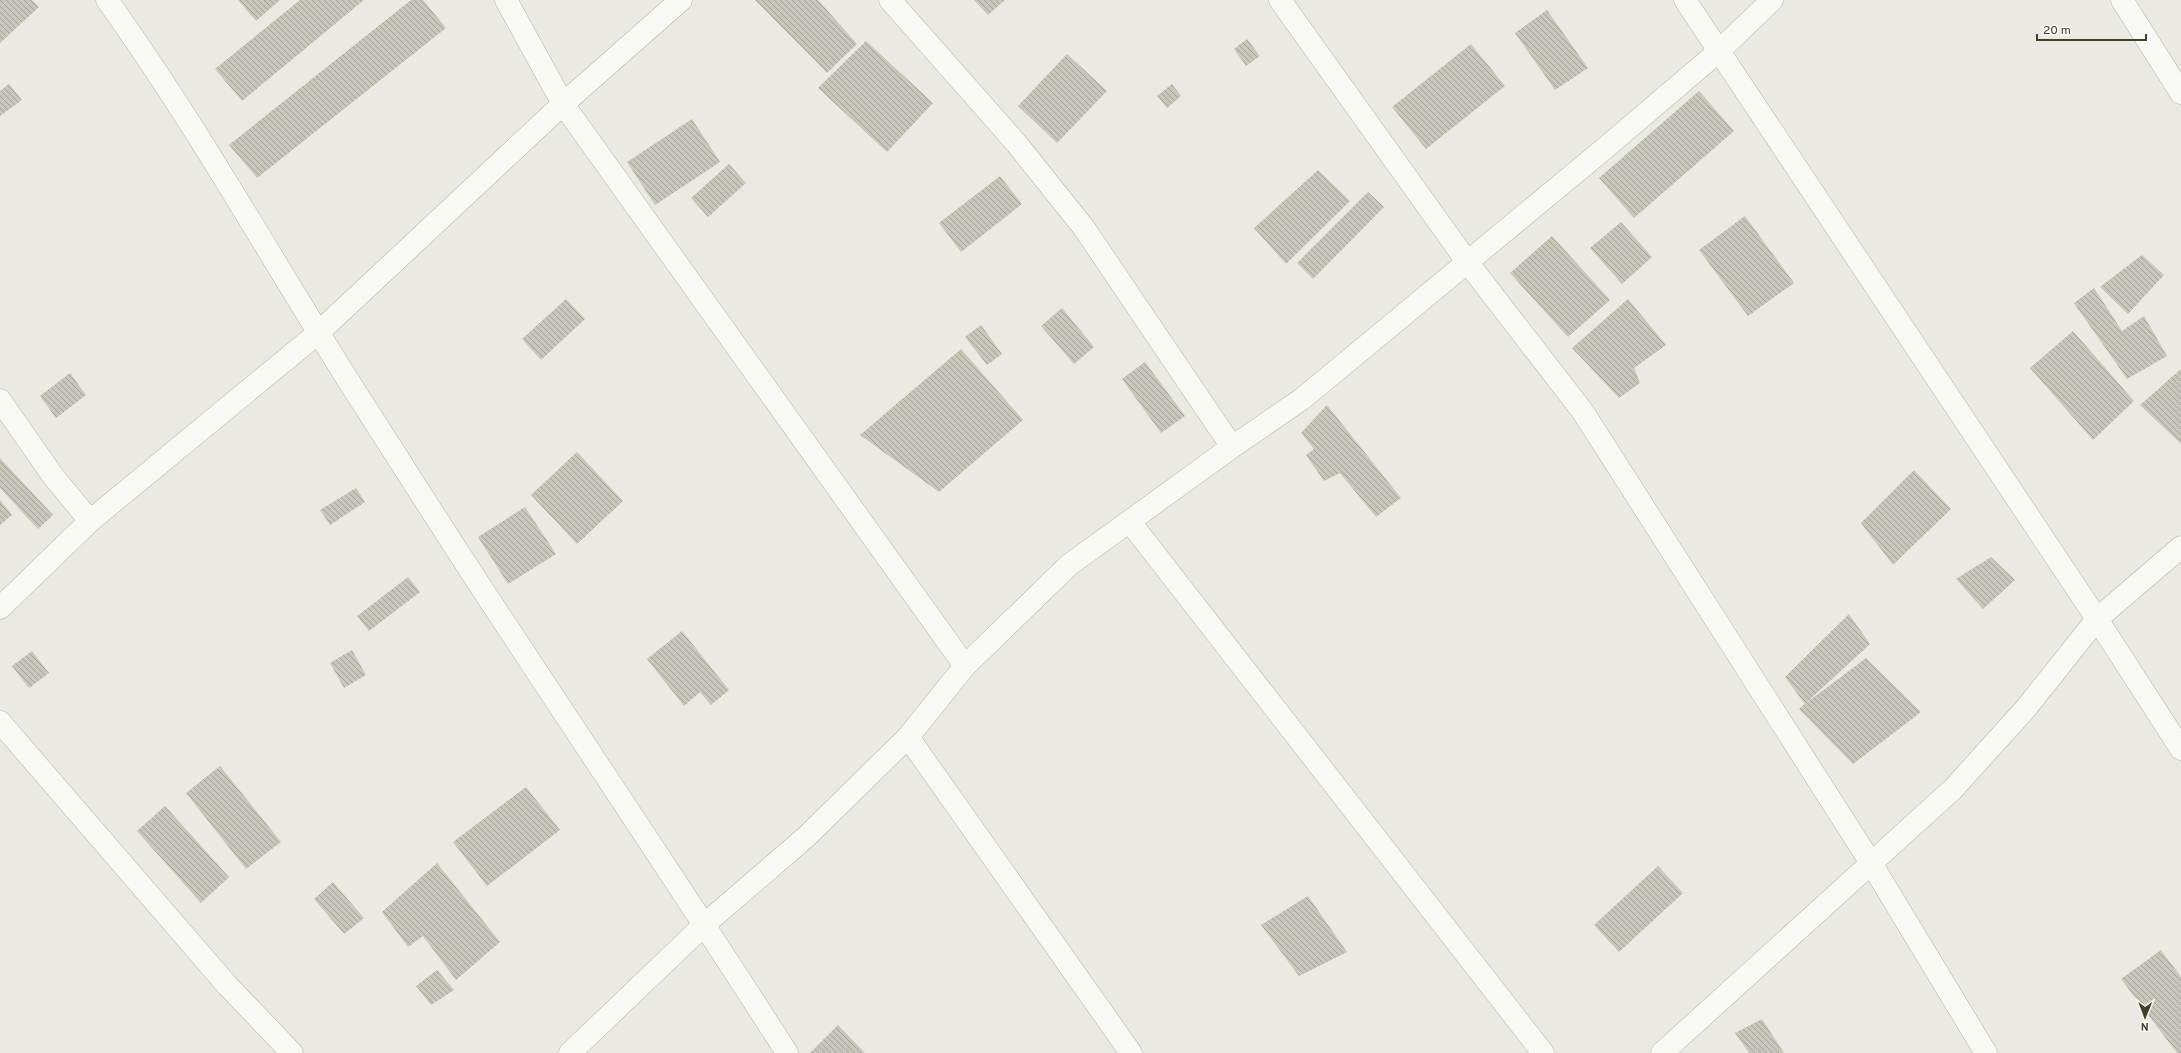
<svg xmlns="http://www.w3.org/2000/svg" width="2181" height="1053" viewBox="0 0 2181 1053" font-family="Overpass,sans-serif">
<defs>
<pattern id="building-back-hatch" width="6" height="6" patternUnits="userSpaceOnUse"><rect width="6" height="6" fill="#c6c6ba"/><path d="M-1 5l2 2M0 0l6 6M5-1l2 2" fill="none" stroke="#a2a297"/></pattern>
</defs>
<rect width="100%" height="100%" fill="#eaeae2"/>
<!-- building -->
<g fill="url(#building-back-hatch)">
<polygon points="0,0 32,0 39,7 0,43"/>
<polygon points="238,0 280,0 256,21"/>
<polygon points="300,0 364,0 242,101 215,69"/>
<polygon points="411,0 423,0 446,28 257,178 229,145"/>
<polygon points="755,0 818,0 857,44 827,73"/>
<polygon points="974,0 1005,0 988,15"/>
<polygon points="1547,10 1588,68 1555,90 1515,33"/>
<polygon points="1247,39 1260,56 1246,66 1234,49"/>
<polygon points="866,41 933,103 887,152 818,88"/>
<polygon points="1471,44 1505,86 1426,149 1392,107"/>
<polygon points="1067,54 1107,91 1057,143 1018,106"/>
<polygon points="9,84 22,100 0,116 0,91"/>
<polygon points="1172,84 1181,96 1167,108 1157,96"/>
<polygon points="1699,91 1734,131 1634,218 1599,178"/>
<polygon points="692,119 720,162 655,205 627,162"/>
<polygon points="729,164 746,183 708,217 691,198"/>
<polygon points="1318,170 1350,201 1286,264 1254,228"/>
<polygon points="1000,176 1022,204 961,252 939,223"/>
<polygon points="1368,192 1384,207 1313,279 1297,263"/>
<polygon points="1745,216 1794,283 1748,316 1699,250"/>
<polygon points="1621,222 1652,257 1622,284 1590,248"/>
<polygon points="1552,236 1610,300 1568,337 1510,273"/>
<polygon points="2142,255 2164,275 2128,314 2100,287"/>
<polygon points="2094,288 2122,331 2144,316 2167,356 2127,379 2074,303"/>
<polygon points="566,299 585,319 541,360 522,339"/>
<polygon points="1628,299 1666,345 1634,368 1640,383 1619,398 1572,348"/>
<polygon points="1062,308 1094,347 1074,364 1041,326"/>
<polygon points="981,325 1002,354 987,365 965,337"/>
<polygon points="2073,331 2134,401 2093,440 2030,368"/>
<polygon points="961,349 1023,420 939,492 860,435"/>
<polygon points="1145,362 1185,416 1161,433 1122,379"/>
<polygon points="2181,369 2181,444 2140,405"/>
<polygon points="70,373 86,395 56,418 40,396"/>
<polygon points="1327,405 1401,498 1376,517 1340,473 1324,481 1306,455 1314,449 1301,433"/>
<polygon points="577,452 623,501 577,544 531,495"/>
<polygon points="0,458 53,515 38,529 0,488"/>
<polygon points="1914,470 1951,509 1893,565 1861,523"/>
<polygon points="356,488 365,502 330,525 320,510"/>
<polygon points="0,500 12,515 0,525"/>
<polygon points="525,507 556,554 508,584 478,537"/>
<polygon points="1991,557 2015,580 1983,609 1956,579"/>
<polygon points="408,577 420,592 369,631 357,616"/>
<polygon points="1849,614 1870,644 1805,704 1866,658 1921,712 1853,764 1799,709 1805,704 1785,677"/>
<polygon points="682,631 729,690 711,705 700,692 684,706 647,659"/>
<polygon points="352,650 366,675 344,688 330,663"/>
<polygon points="32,651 49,673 29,688 12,666"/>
<polygon points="220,766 281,842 246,869 186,793"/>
<polygon points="526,787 560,830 487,886 453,842"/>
<polygon points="165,806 229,877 201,903 137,831"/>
<polygon points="437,863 500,942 456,980 423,936 408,947 382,912"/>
<polygon points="1658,866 1683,893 1619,952 1594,925"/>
<polygon points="333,882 364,918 344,934 314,899"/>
<polygon points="1308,896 1347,952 1299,976 1261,925"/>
<polygon points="2161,950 2181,977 2181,1053 2177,1053 2121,979"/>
<polygon points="437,970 454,990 431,1005 416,986"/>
<polygon points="1762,1019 1784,1053 1749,1053 1735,1033"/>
<polygon points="838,1025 865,1053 810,1053"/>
</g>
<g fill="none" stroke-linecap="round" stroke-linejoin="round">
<defs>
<g id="street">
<path d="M107,0C199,128 275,266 360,399C411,478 461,558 514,637C605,776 698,913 787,1053"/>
<polyline points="506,0 563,104 965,666"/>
<polyline points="890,0 1017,144 1084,228 1232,447"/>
<polyline points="1280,0 1468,263 1583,412 1871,863 1986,1053"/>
<polyline points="1685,0 2097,619 2181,749"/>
<polyline points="2122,0 2181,93"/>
<polyline points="0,400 53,476 90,521"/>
<polyline points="1130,522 1543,1053"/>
<polyline points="0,608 90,521 318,333 563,104 681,0"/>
<polyline points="0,722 227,985 292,1053"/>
<polyline points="908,737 1131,1053"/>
<polyline points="570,1053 705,924 806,837 908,737 965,666 1069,565 1232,447 1302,399 1604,149 1719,51 1772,0"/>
<polyline points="1662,1053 1953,789 2027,707 2097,619 2181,547"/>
</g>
</defs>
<!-- street casing -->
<use href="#street" stroke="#b4b4a7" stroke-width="23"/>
<!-- street -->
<use href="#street" stroke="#f8f8f5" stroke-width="22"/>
</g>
<!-- north arrow -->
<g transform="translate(2145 1017) rotate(181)" stroke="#f7f7f2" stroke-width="3" paint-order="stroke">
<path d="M0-3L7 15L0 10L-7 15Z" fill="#41412b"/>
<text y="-6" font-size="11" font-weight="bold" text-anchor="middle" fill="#41412b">N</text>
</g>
<!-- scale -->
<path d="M2037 34v6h109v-6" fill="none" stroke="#41412b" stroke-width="2"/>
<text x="2043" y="34" font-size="12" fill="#41412b" stroke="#f7f7f2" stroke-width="3" paint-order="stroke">20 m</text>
</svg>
